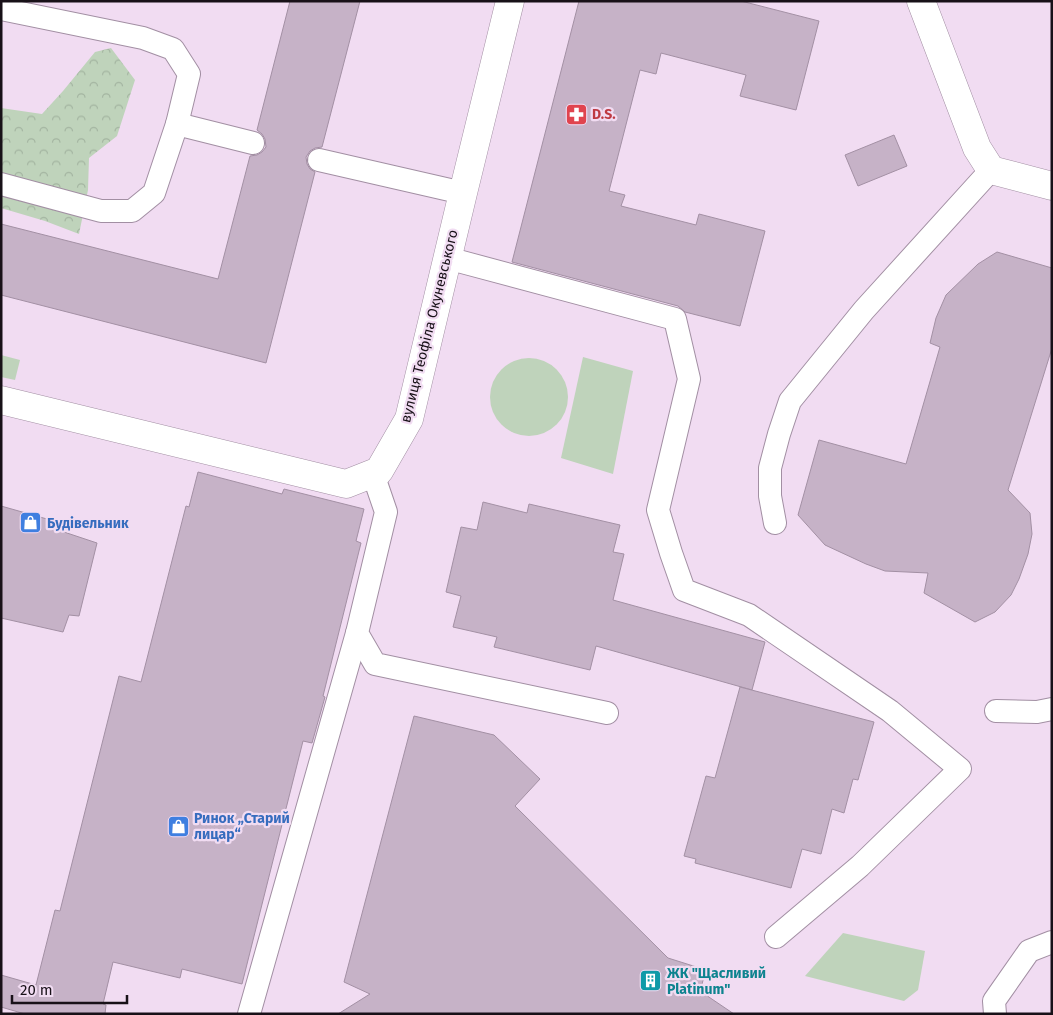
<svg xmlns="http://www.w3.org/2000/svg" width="1053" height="1015" viewBox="0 0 1053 1015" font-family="'Fira Sans',sans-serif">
<defs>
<pattern id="forest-crowns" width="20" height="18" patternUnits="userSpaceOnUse" patternTransform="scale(1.25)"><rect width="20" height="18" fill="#bfd3bb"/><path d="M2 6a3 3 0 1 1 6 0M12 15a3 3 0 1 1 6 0" fill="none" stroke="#a3b4a0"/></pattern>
</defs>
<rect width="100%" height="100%" fill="#f1dcf2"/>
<!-- green -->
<g fill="#bfd3bb">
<polygon points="1,355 20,360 15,380 1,377"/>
<polygon points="583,357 633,371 613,474 561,458"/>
<circle cx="529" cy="397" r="39"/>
<polygon points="843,933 925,951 918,990 904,1001 805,976"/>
</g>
<!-- forest -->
<polygon fill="url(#forest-crowns)" points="111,48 135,80 117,136 89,158 88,190 79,234 45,221 1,208 1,108 42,114 63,91 95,52"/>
<!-- building -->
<g fill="#c6b2c7" stroke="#a390a4">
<polygon points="290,1 360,1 322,147 315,148 310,151 306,157 307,164 310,169 315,172 266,363 1,295 1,224 218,279 250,156 257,155 262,152 266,147 265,139 262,134 257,130"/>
<polygon points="579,1 741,1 819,21 796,110 740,96 746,75 661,53 656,74 640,70 609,191 625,195 621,206 696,225 699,214 765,231 740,326 685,312 678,306 512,262"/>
<polygon points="894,135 907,166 858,186 845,155"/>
<polygon points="997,252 1052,268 1052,348 1008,490 1030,513 1032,534 1028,554 1019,579 1011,595 995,612 975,622 924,593 928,573 885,571 866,564 825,545 798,515 819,440 906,464 940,347 930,343 936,318 946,295 978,264"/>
<polygon points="198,472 282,494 284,489 364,509 356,541 361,543 323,696 325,697 312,743 303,741 242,984 182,969 180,978 113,962 103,1004 106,1005 105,1014 25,1014 1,1007 1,975 36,985 55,910 60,911 119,676 141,682 186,506 189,507"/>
<polygon points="483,502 527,513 529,504 620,525 613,552 624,554 613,600 765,642 752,690 596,646 590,670 494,647 497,637 453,627 461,596 446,592 461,527 477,530"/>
<polygon points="1,506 54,521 55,529 97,543 79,616 69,615 63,632 1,618"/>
<polygon points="740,687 874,722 858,780 853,779 844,813 832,809 821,854 802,849 791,888 695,863 696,859 684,856 706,776 715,778"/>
<polygon points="414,716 494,735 540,779 515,806 668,958 706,970 700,991 734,1014 338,1014 370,994 344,982"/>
</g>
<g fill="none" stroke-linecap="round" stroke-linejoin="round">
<defs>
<g id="service">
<polyline points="1,9 143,38 173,49 189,74 177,124 154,193 132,211 101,211 1,184"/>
<polyline points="177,124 253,143"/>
<polyline points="319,160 463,193"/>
<polyline points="447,258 675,319 689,379 658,510 671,553 684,590 749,615 890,711 960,769 860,866 776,937"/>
<polyline points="373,474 386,512 357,633 375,664 607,713"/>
<polyline points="775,523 770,496 770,468 779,434 790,401 864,310 991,170"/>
<polyline points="996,711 1037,712 1052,709"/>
<polyline points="249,1014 357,633"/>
<polyline points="995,1014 994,1001 1029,951 1052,942"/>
</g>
<g id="minor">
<polyline points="921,1 977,148 991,170 1052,186"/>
<polyline points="1,400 346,484 379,471 409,419 463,193 510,1"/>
</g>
</defs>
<!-- service casing -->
<use href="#service" stroke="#a28fa3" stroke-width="24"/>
<!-- minor casing -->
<use href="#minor" stroke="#a28fa3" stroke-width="29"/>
<!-- service -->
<use href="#service" stroke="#fff" stroke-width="22"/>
<!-- minor -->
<use href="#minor" stroke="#fff" stroke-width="28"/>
</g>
<!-- icons -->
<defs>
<symbol id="pharmacy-square" viewBox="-11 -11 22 22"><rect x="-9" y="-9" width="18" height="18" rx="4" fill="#e0444e" stroke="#f1dcf2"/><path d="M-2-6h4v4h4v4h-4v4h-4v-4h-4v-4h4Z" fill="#fff"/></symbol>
<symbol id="shop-square" viewBox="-11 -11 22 22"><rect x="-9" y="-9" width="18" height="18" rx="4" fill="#3f7fe0" stroke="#f1dcf2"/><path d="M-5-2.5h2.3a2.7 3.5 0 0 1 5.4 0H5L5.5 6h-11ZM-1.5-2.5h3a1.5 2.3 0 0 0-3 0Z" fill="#fff"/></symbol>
<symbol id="building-square" viewBox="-11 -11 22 22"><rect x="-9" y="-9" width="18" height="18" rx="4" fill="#0f9aa8" stroke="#f1dcf2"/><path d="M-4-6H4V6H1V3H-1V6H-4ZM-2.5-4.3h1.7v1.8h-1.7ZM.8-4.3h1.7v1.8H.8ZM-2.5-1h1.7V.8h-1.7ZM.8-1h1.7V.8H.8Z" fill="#fff"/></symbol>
</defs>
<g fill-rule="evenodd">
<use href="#pharmacy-square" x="564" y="102" width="25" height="25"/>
<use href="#shop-square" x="18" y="510" width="25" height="25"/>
<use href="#shop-square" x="166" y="814" width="25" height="25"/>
<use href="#building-square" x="638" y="968" width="25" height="25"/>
</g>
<g text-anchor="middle" stroke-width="4.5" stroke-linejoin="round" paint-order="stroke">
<!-- health labels -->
<g font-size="14" font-weight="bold" fill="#be3a42" stroke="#f1dcf2" text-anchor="start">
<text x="592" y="119">D.S.</text>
</g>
<!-- street labels -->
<g font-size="14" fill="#181118" stroke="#f1dcf2">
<text transform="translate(429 326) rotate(-76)" y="5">вулиця Теофіла Окуневського</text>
</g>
<!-- shop labels -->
<g font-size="14" font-weight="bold" fill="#366cbe" stroke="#f1dcf2" text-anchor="start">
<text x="47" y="528">Будівельник</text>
<text x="194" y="823">Ринок „Старий<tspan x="194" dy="16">лицар“</tspan></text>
</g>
<!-- culture labels -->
<g font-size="14" font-weight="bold" fill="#0d838f" stroke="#f1dcf2" text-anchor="start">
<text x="667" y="978">ЖК "Щасливий<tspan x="667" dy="16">Platinum"</tspan></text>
</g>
</g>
<!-- border -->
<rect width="1053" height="1015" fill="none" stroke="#181118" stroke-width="5"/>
<!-- scale -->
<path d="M12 995v8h115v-8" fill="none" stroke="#181118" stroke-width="2.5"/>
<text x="20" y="995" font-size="15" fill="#181118" stroke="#f1dcf2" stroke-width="4" paint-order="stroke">20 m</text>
</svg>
